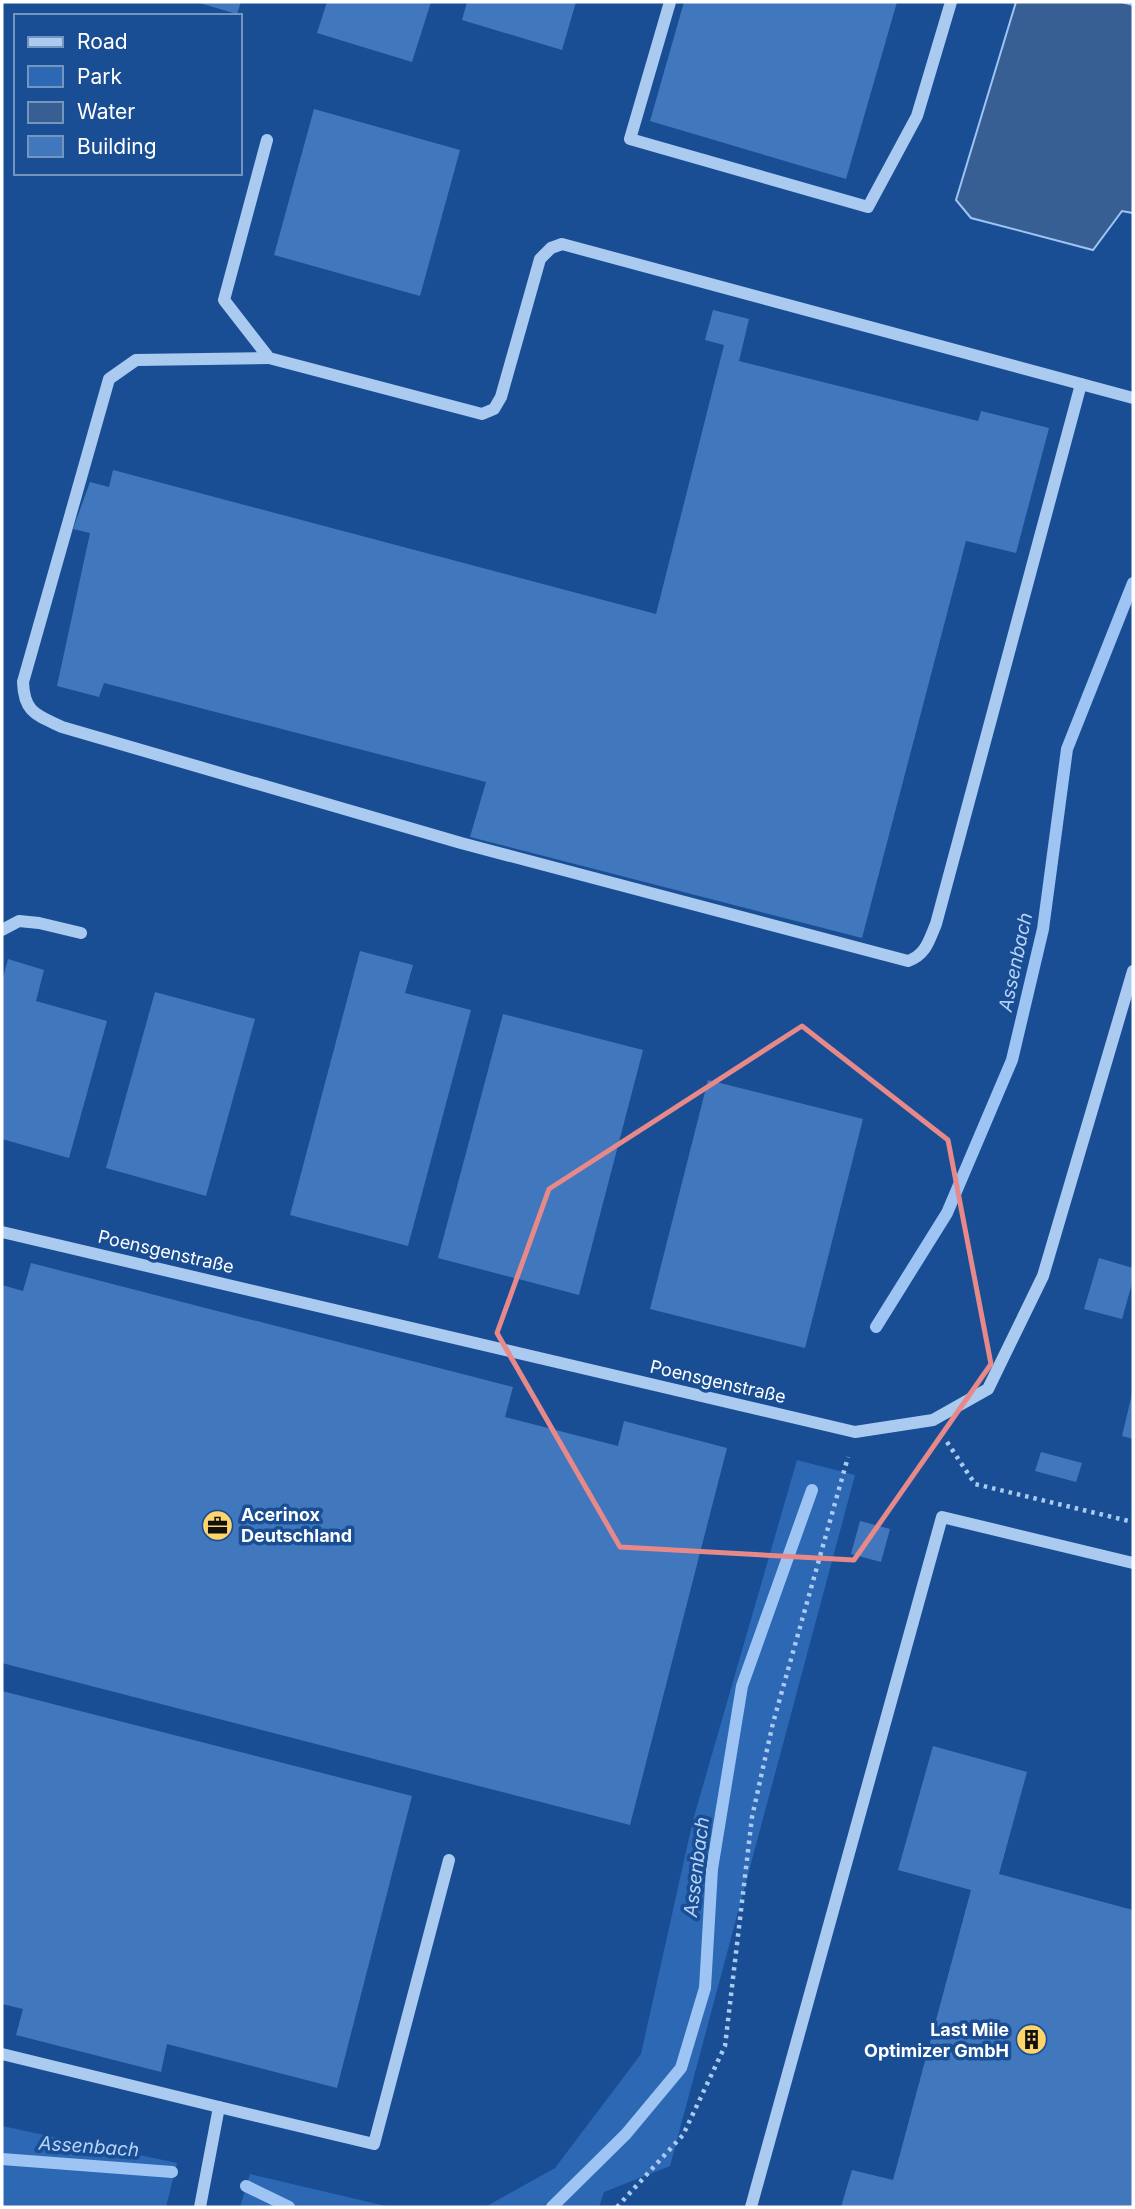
<svg xmlns="http://www.w3.org/2000/svg" width="1135" height="2209" viewBox="0 0 1135 2209" font-family="Inter,sans-serif">
<rect width="100%" height="100%" fill="#194e95"/>
<!-- green -->
<g fill="#2c68b4">
<polygon points="797,1460 855,1475 670,2166 604,2192 599,2207 485,2207 555,2168 641,2054 693,1820"/>
<polygon points="2,2126 177,2163 166,2207 2,2207"/>
<polygon points="250,2174 390,2207 240,2207"/>
</g>
<!-- water -->
<polygon fill="#385f93" stroke="#9dc4f3" stroke-width="2" points="1016,2 1122,2 1133,5 1133,213 1122,211 1093,250 971,218 956,200"/>
<g fill="none" stroke-linecap="round" stroke-linejoin="round">
<!-- stream -->
<g stroke="#9dc4f3" stroke-width="12">
<polyline points="876,1327 947,1213 1012,1060 1043,929 1067,749 1133,583"/>
<polyline points="2,2159 172,2172"/>
<polyline points="246,2186 289,2207"/>
<polyline points="552,2207 626,2134 681,2068 705,1988 712,1869 742,1686 812,1490"/>
</g>
</g>
<!-- building -->
<g fill="#4177bd">
<polygon points="196,2 241,2 237,14"/>
<polygon points="327,2 431,2 412,62 317,33"/>
<polygon points="467,2 576,2 562,50 462,20"/>
<polygon points="684,2 897,2 846,179 650,121"/>
<polygon points="314,109 460,150 420,296 274,255"/>
<polygon points="713,310 749,319 739,361 978,421 981,411 1049,428 1016,553 966,541 862,938 470,837 486,782 104,683 99,697 57,686 90,533 73,529 90,482 109,487 113,470 656,614 724,345 705,340"/>
<polygon points="360,951 413,965 405,993 471,1010 408,1246 290,1215"/>
<polygon points="8,959 44,970 36,1001 107,1021 69,1158 2,1139 2,982"/>
<polygon points="155,992 255,1019 206,1196 106,1168"/>
<polygon points="503,1014 643,1050 579,1295 438,1258"/>
<polygon points="708,1080 863,1119 805,1348 650,1309"/>
<polygon points="1099,1258 1133,1268 1133,1280 1122,1319 1084,1309"/>
<polygon points="31,1263 513,1387 505,1417 618,1446 624,1421 727,1448 630,1825 2,1663 2,1285 23,1291"/>
<polygon points="1132,1394 1133,1394 1133,1439 1122,1436"/>
<polygon points="1041,1452 1082,1463 1076,1482 1035,1471"/>
<polygon points="860,1521 890,1529 881,1562 851,1554"/>
<polygon points="2,1691 412,1796 337,2088 167,2044 161,2072 16,2035 23,2009 2,2004"/>
<polygon points="933,1746 1027,1772 999,1874 1133,1910 1133,2207 841,2207 852,2170 893,2180 971,1890 898,1870"/>
</g>
<g fill="none" stroke-linecap="round" stroke-linejoin="round">
<!-- path -->
<g stroke="#abcaf0" stroke-width="4.5" stroke-dasharray="3.5 5" stroke-linecap="butt">
<polyline points="947,1442 975,1484 1133,1522"/>
<polyline points="617,2207 683,2135 725,2046 752,1817 773,1723 848,1457"/>
</g>
<!-- minor -->
<g stroke="#abcaf0" stroke-width="12">
<polyline points="670,2 630,139 868,207 917,116 951,2"/>
<polyline points="267,140 224,300 269,358 482,414 494,409 501,397 540,259 551,248 562,244 1133,398"/>
<path d="M269,358L136,360L109,379L23,682C24,713 37,715 62,727L461,843L908,961C926,955 929,940 936,924L1081,384"/>
<polyline points="2,930 19,921 39,923 81,933"/>
<polyline points="2,1232 855,1432 933,1420 988,1389 1043,1276 1133,971"/>
<polyline points="2,2054 219,2107 200,2207"/>
<polyline points="219,2107 374,2144 449,1860"/>
<polyline points="751,2207 942,1517 1133,1563"/>
</g>
</g>
<!-- marked area -->
<path fill="none" stroke="#e88989" stroke-width="5" stroke-linejoin="round" d="M802,1026L948,1140L991,1364L854,1560L620,1547L497,1333L549,1189Z"/>
<!-- icons -->
<defs>
<symbol id="office-disc" viewBox="-11 -11 22 22"><circle r="9.5" fill="#ffd56a" stroke="#194e95"/><path d="M-6-3h4V-5.5h4V-3h4V5H-6ZM-1-4.5V-3h2v-1.5ZM-6 0V1H6V0Z" fill="#111"/></symbol>
<symbol id="building-disc" viewBox="-11 -11 22 22"><circle r="9.5" fill="#ffd56a" stroke="#194e95"/><path d="M-4-6H4V6H1V3H-1V6H-4ZM-2.5-4.3h1.7v1.8h-1.7ZM.8-4.3h1.7v1.8H.8ZM-2.5-1h1.7V.8h-1.7ZM.8-1h1.7V.8H.8Z" fill="#111"/></symbol>
</defs>
<g fill-rule="evenodd">
<use href="#office-disc" x="200" y="1508" width="35" height="35"/>
<use href="#building-disc" x="1014" y="2022" width="35" height="35"/>
</g>
<g text-anchor="middle" stroke-width="7" stroke-linejoin="round" paint-order="stroke">
<!-- street labels -->
<g font-size="18" fill="#fff" stroke="#194e95">
<text transform="translate(166 1252) rotate(13)" y="6">Poensgenstraße</text>
<text transform="translate(718 1382) rotate(13)" y="6">Poensgenstraße</text>
</g>
<!-- poi labels -->
<g font-size="18" font-weight="bold" fill="#fff" stroke="#194e95" text-anchor="start">
<text x="241" y="1521">Acerinox<tspan x="241" dy="21">Deutschland</tspan></text>
<text x="1009" y="2036" text-anchor="end">Last Mile<tspan x="1009" dy="21">Optimizer GmbH</tspan></text>
</g>
<!-- water labels -->
<g font-size="19" font-style="italic" fill="#b7d4f7" stroke="#194e95">
<text transform="translate(1015 962) rotate(-78)" y="7">Assenbach</text>
<text transform="translate(696 1867) rotate(-83)" y="7">Assenbach</text>
<text transform="translate(89 2146) rotate(4)" y="7">Assenbach</text>
</g>
</g>
<!-- border -->
<rect width="1135" height="2209" fill="none" stroke="#ffffff" stroke-width="7"/>
<!-- legend -->
<rect x="14" y="14" width="228" height="161" fill="#194e95" stroke="#7595bf" stroke-width="2"/>
<rect x="28" y="37" width="35" height="10" fill="#abcaf0" stroke="#7595bf" stroke-width="2"/>
<text x="77" y="49" font-size="21" fill="#ffffff">Road</text>
<rect x="28" y="66" width="35" height="21" fill="#2c68b4" stroke="#7595bf" stroke-width="2"/>
<text x="77" y="84" font-size="21" fill="#ffffff">Park</text>
<rect x="28" y="102" width="35" height="21" fill="#385f93" stroke="#7595bf" stroke-width="2"/>
<text x="77" y="119" font-size="21" fill="#ffffff">Water</text>
<rect x="28" y="136" width="35" height="21" fill="#4177bd" stroke="#7595bf" stroke-width="2"/>
<text x="77" y="154" font-size="21" fill="#ffffff">Building</text>
</svg>
